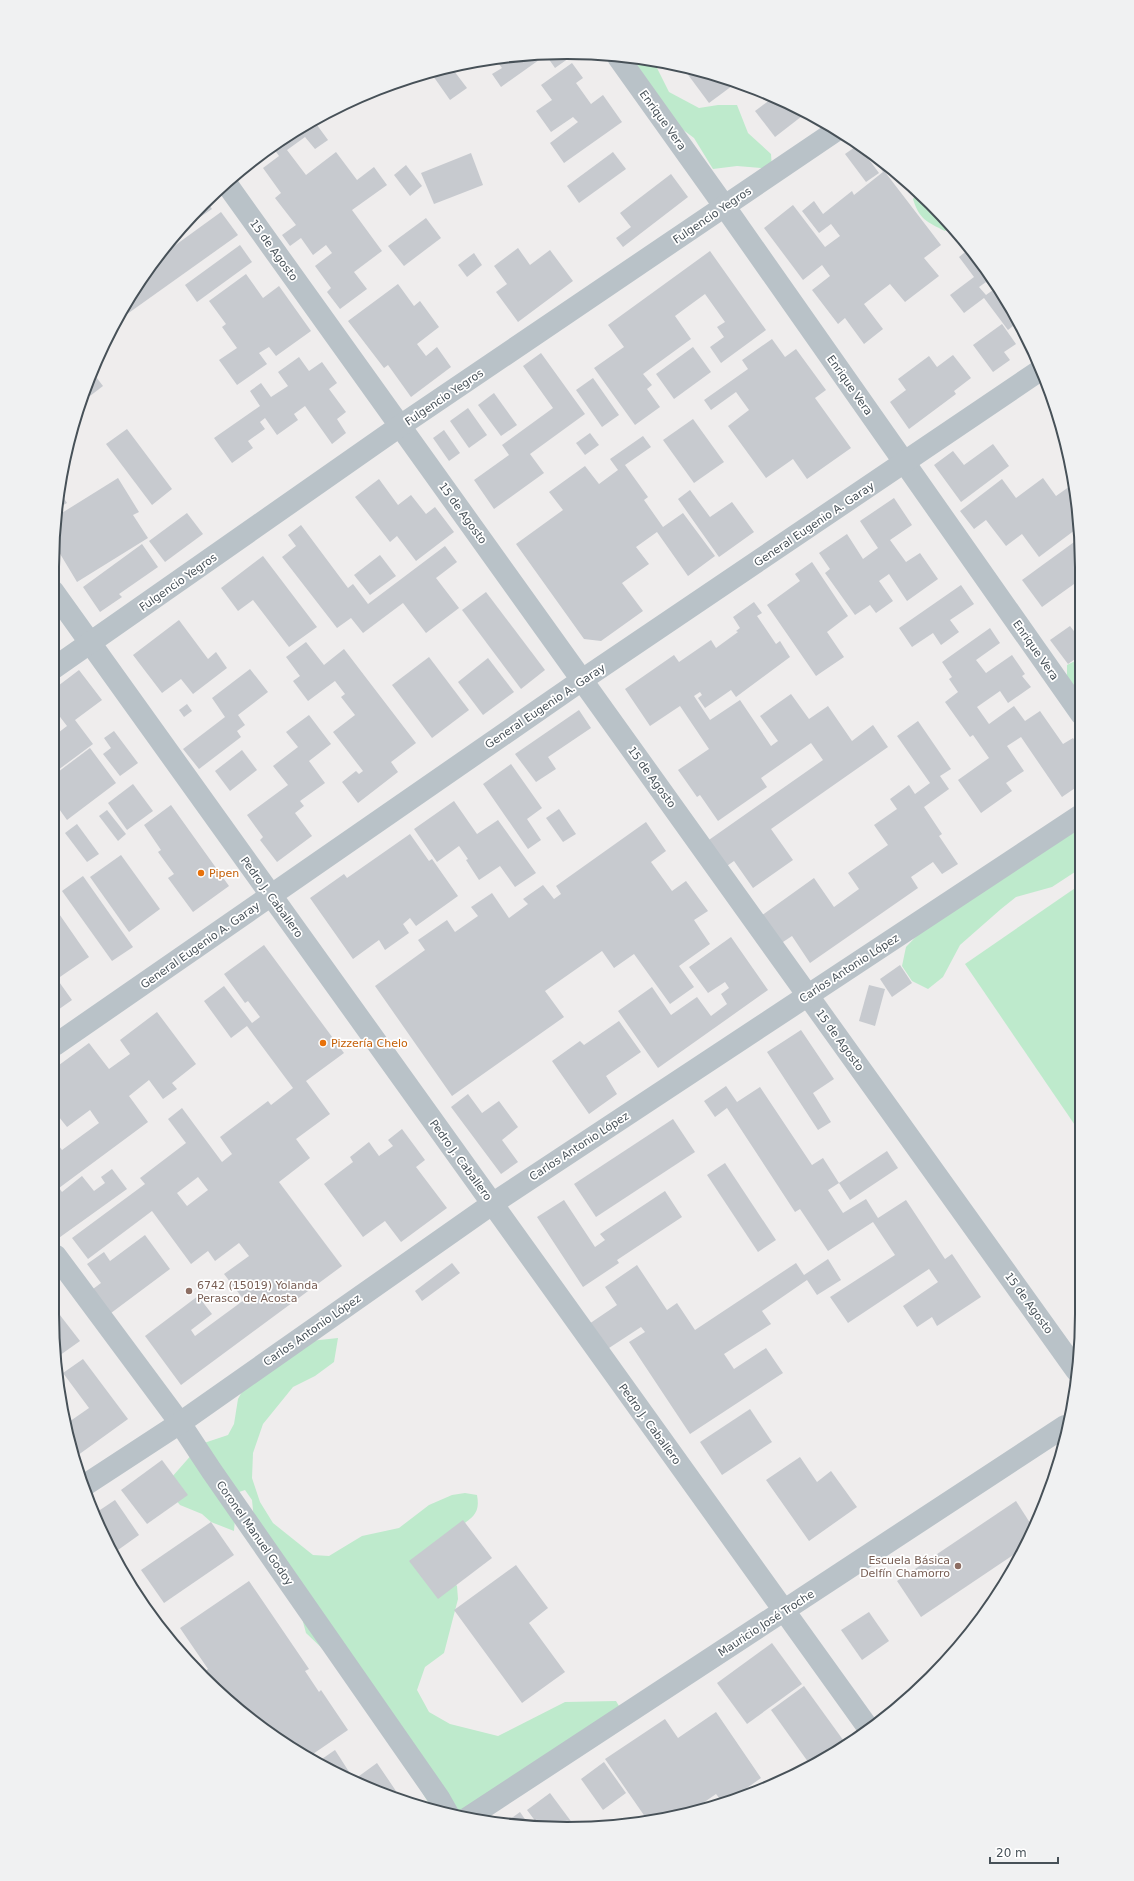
<svg xmlns="http://www.w3.org/2000/svg" width="1134" height="1881" viewBox="0 0 1134 1881" font-family="'DejaVu Sans',sans-serif">
<rect width="100%" height="100%" fill="#efeded"/>
<!-- green -->
<g fill="#beeacc">
<polygon points="626,58 653,60 669,92 699,108 718,105 737,105 748,133 771,154 772,169 737,166 713,169 694,138 662,114"/>
<path d="M916,194L951,225L945,231C927,222 919,219 913,199Z"/>
<polygon points="1081,658 1081,705 1067,688 1067,665"/>
<polygon points="1081,828 1081,868 1052,887 1016,897 1001,909 960,945 943,977 928,989 912,981 902,966 906,947 935,917"/>
<polygon points="54,852 60,858 58,867 54,873"/>
<polygon points="1081,884 1081,1134 965,964"/>
<path d="M338,1338L334,1362L315,1376L293,1387L263,1424L253,1453L252,1478L260,1502L273,1523L313,1555L329,1556L362,1536L399,1528L429,1505L452,1495L465,1493L477,1495C482,1521 463,1518 454,1535C449,1545 446,1557 442,1568L457,1586L458,1599L444,1653L425,1667L417,1690L429,1712L450,1724L498,1736L565,1702L616,1701L622,1711L460,1813L435,1811L428,1802L350,1675L306,1633L296,1596L257,1550L252,1500L245,1490L233,1494L236,1507L234,1531L211,1522L202,1514L180,1505L164,1486L201,1444L228,1435L234,1424L238,1399L250,1377L292,1343Z"/>
</g>
<!-- building -->
<g fill="#c7cacf" fill-rule="evenodd">
<polygon points="567,52 576,53 555,68 546,55 501,87 492,74 502,68 495,59"/>
<polygon points="572,63 583,78 576,83 591,104 603,95 622,122 564,163 550,143 578,122 573,117 551,132 536,111 552,100 541,85"/>
<polygon points="451,67 467,88 450,100 431,73"/>
<polygon points="691,69 702,72 736,83 709,103 686,72"/>
<polygon points="774,97 806,113 775,137 755,111"/>
<polygon points="314,121 328,140 315,149 305,137 287,150 306,175 336,152 357,180 374,167 387,185 352,210 382,251 354,272 367,289 340,309 327,292 331,288 315,266 332,253 326,245 313,255 301,238 290,246 282,235 296,225 275,198 281,193 263,168 279,156 272,146 281,139"/>
<polygon points="858,145 879,173 866,182 845,154"/>
<polygon points="613,152 626,169 579,203 567,186"/>
<polygon points="471,153 483,185 434,204 421,173"/>
<polygon points="871,154 889,170 885,172 941,245 924,258 939,276 905,302 890,284 864,304 883,329 864,344 845,318 838,324 812,290 830,276 822,265 803,280 764,228 793,205 825,247 840,236 831,224 819,233 802,211 814,201 823,214 852,191 854,195 883,172"/>
<polygon points="406,165 422,186 410,196 394,175"/>
<polygon points="671,174 688,197 623,247 616,238 631,227 620,213"/>
<polygon points="206,200 212,209 181,230 203,203"/>
<polygon points="221,212 238,235 123,317 122,316 139,281 159,257"/>
<polygon points="426,218 441,238 404,266 388,246"/>
<polygon points="240,245 252,262 197,302 185,285"/>
<polygon points="518,248 530,265 550,250 573,281 518,322 496,292 507,284 494,266"/>
<path d="M969,249L1013,310L1018,322L1008,330L984,298L964,313L950,295L974,277L959,257ZM986,282L993,290L986,295L979,287Z"/>
<polygon points="710,251 766,330 721,363 710,347 724,337 717,327 725,322 705,294 675,316 691,339 643,374 652,385 647,389 660,407 635,425 594,368 624,347 608,325"/>
<polygon points="474,253 482,265 467,277 458,265"/>
<polygon points="246,274 263,298 279,286 311,331 276,356 269,347 259,353 267,364 237,385 219,360 237,348 222,327 226,324 209,301"/>
<polygon points="398,284 414,306 420,301 439,327 417,344 426,356 437,347 451,367 411,397 388,365 384,368 348,321"/>
<polygon points="1002,324 1016,344 1004,352 1010,360 993,372 973,345"/>
<polygon points="772,339 785,357 796,349 826,390 815,398 851,448 807,479 793,459 766,478 728,426 749,410 736,392 711,410 704,400 748,369 742,360"/>
<polygon points="693,347 711,372 674,399 656,374"/>
<polygon points="541,353 585,414 530,454 544,473 494,509 474,480 509,455 502,445 553,408 523,366"/>
<polygon points="953,355 971,378 954,391 956,394 909,429 890,402 906,390 898,379 929,356 937,367"/>
<polygon points="299,357 309,371 322,362 337,383 329,389 346,412 337,419 346,433 332,444 305,406 294,414 298,420 277,435 265,418 260,422 265,429 248,441 253,448 232,463 214,438 260,406 250,391 261,383 271,397 288,386 278,372"/>
<polygon points="93,373 103,386 90,396 85,389"/>
<polygon points="593,378 619,415 602,427 576,390"/>
<polygon points="494,393 517,425 501,436 478,405"/>
<polygon points="468,408 487,435 469,448 450,421"/>
<polygon points="693,419 724,462 694,483 663,440"/>
<polygon points="127,429 172,489 152,505 106,444"/>
<polygon points="444,430 460,453 449,461 433,438"/>
<polygon points="590,433 599,445 585,455 576,443"/>
<polygon points="643,436 651,447 625,465 648,497 644,500 663,527 683,513 715,556 688,576 657,532 636,547 649,564 622,583 643,611 601,641 584,639 516,544 563,510 549,492 585,466 599,484 618,470 610,459"/>
<polygon points="993,444 1009,466 961,502 934,465 953,451 964,465"/>
<polygon points="118,478 139,512 133,515 148,538 77,582 53,542 57,516"/>
<polygon points="1043,478 1056,496 1073,484 1080,529 1079,527 1039,557 1022,534 1006,546 986,520 974,529 960,511 1002,479 1016,498"/>
<polygon points="379,479 398,505 411,495 426,514 435,507 454,532 416,561 397,536 390,542 355,497"/>
<polygon points="690,490 710,517 732,502 754,532 719,557 678,499"/>
<polygon points="61,494 67,503 58,508"/>
<polygon points="894,498 912,525 890,540 906,562 920,553 938,579 907,601 889,574 879,581 893,601 876,613 870,605 855,615 825,573 830,569 819,553 847,534 863,559 878,548 860,521"/>
<polygon points="187,513 203,534 165,562 149,541"/>
<polygon points="301,525 348,588 353,584 368,604 445,546 457,562 436,578 459,608 426,633 403,603 363,633 351,618 337,628 282,557 296,546 288,535"/>
<polygon points="1081,537 1081,579 1042,607 1022,580"/>
<polygon points="142,544 158,567 119,594 122,597 100,612 83,587"/>
<polygon points="380,555 396,576 370,595 354,575"/>
<polygon points="263,556 317,627 289,647 253,600 238,611 221,588"/>
<polygon points="812,562 848,616 827,632 844,657 816,676 767,605 800,581 795,574"/>
<polygon points="961,585 974,604 950,620 959,632 941,645 933,633 912,647 899,628"/>
<polygon points="486,592 545,670 521,689 462,610"/>
<polygon points="754,602 762,613 757,616 776,644 780,641 790,657 736,697 731,690 705,708 698,698 702,695 700,692 694,696 710,720 740,700 771,746 778,741 760,716 791,694 809,719 828,706 852,741 873,725 888,747 771,829 793,860 753,888 734,861 724,868 706,842 823,760 811,743 761,778 767,787 718,821 700,795 697,797 678,770 709,749 680,706 650,726 625,689 674,655 679,662 711,640 716,648 738,632 736,631 740,628 733,617"/>
<polygon points="179,620 208,659 216,652 227,668 193,694 181,679 162,693 133,655"/>
<polygon points="1070,626 1081,640 1081,655 1068,664 1050,640"/>
<polygon points="990,628 1000,643 976,660 986,673 1012,655 1025,674 1022,676 1031,687 1008,703 1000,691 977,707 989,724 1014,706 1025,721 1040,711 1063,744 1073,738 1081,749 1081,784 1062,797 1021,737 1007,746 1024,771 1006,783 1012,791 981,813 958,780 989,758 973,735 970,737 945,702 958,692 949,679 952,677 942,662"/>
<polygon points="54,632 59,640 54,645"/>
<polygon points="306,642 324,665 344,649 416,743 391,762 398,772 358,803 342,782 356,771 359,774 363,771 333,732 355,715 341,697 345,694 335,681 308,701 293,681 300,676 286,657"/>
<polygon points="429,657 469,710 432,738 392,685"/>
<polygon points="488,658 514,692 483,715 458,682"/>
<polygon points="250,669 268,692 238,715 245,725 237,731 241,737 199,769 183,749 225,717 212,698"/>
<polygon points="79,670 102,700 75,720 93,744 54,773 54,736 67,726 54,709 54,689"/>
<polygon points="187,704 192,711 184,717 179,710"/>
<polygon points="579,710 591,728 548,757 556,769 536,782 515,754"/>
<polygon points="309,715 331,744 309,761 325,783 300,801 304,806 295,813 312,836 277,862 260,840 263,837 247,815 288,785 273,766 298,747 286,732"/>
<polygon points="918,721 951,769 940,776 949,789 924,807 942,834 939,836 958,864 942,874 933,862 911,877 918,888 810,963 792,936 780,944 761,916 814,878 834,907 859,889 848,873 888,845 874,825 897,809 890,799 909,785 915,794 930,783 897,736"/>
<polygon points="114,731 138,763 120,776 103,754 111,748 104,738"/>
<polygon points="90,748 116,783 67,820 57,806 54,808 54,775"/>
<polygon points="242,750 257,770 230,791 215,771"/>
<polygon points="511,764 542,808 527,819 541,840 528,849 483,784"/>
<polygon points="133,784 153,811 127,830 108,803"/>
<polygon points="454,801 477,834 498,820 536,873 515,887 500,866 479,880 466,860 468,859 459,846 437,862 414,829"/>
<polygon points="171,805 229,886 193,912 168,878 174,874 158,852 161,850 144,825"/>
<polygon points="559,809 576,834 563,842 546,818"/>
<polygon points="107,810 126,834 118,841 99,816"/>
<polygon points="646,822 666,851 651,862 672,891 686,881 708,911 694,920 710,944 679,966 694,987 670,1004 634,954 614,968 602,951 545,991 564,1017 452,1096 375,986 425,950 418,940 447,920 455,932 478,916 471,907 492,893 509,918 528,904 523,899 543,885 554,899 561,894 556,886"/>
<polygon points="77,824 99,854 87,862 65,833"/>
<polygon points="410,834 429,861 432,859 458,896 416,926 410,918 403,924 409,933 385,950 379,940 353,959 310,898 344,874 347,878"/>
<polygon points="121,855 160,909 129,932 90,877"/>
<polygon points="83,876 133,947 112,961 62,891"/>
<polygon points="55,908 89,957 57,979 72,1000 55,1012"/>
<polygon points="731,937 768,990 658,1068 618,1011 652,987 671,1015 697,997 711,1016 727,1004 721,994 729,988 725,982 708,993 689,967"/>
<path d="M264,945L344,1053L306,1081L330,1114L296,1139L310,1158L279,1182L342,1266L181,1385L145,1336L198,1296L212,1314L191,1330L195,1336L244,1300L224,1274L249,1256L239,1243L215,1261L208,1251L191,1264L152,1211L88,1259L72,1238L145,1184L140,1178L186,1143L168,1119L182,1108L222,1162L232,1154L220,1137L268,1101L271,1105L293,1088L247,1026L231,1038L204,1001L224,986L252,1023L260,1017L248,1001L245,1003L224,974ZM198,1177L208,1190L187,1206L177,1193Z"/>
<polygon points="900,965 912,983 892,997 880,979"/>
<polygon points="869,985 885,989 875,1026 859,1021"/>
<polygon points="157,1012 196,1064 172,1083 177,1089 163,1099 149,1080 129,1096 148,1122 59,1188 62,1192 82,1176 94,1191 105,1183 101,1177 112,1169 127,1189 56,1240 55,1141 62,1150 99,1123 90,1110 67,1127 55,1112 55,1068 89,1043 109,1069 130,1054 120,1040"/>
<polygon points="619,1021 641,1052 606,1076 617,1094 589,1114 552,1061 580,1041 584,1045"/>
<polygon points="801,1030 834,1079 813,1093 831,1122 818,1130 767,1052"/>
<polygon points="726,1086 737,1102 760,1087 812,1165 823,1158 839,1183 828,1190 843,1213 866,1199 878,1218 906,1200 945,1259 952,1254 981,1297 937,1326 932,1317 917,1327 903,1306 938,1282 929,1269 848,1323 830,1297 895,1255 873,1222 828,1251 800,1209 795,1212 727,1108 715,1117 704,1101"/>
<polygon points="468,1094 482,1113 499,1101 518,1127 502,1140 518,1162 501,1174 451,1107"/>
<polygon points="673,1119 695,1152 596,1217 574,1184"/>
<polygon points="402,1129 425,1160 416,1167 447,1208 401,1242 385,1221 363,1237 324,1184 353,1162 350,1157 369,1142 379,1156 393,1146 388,1140"/>
<polygon points="887,1151 898,1168 850,1200 839,1183"/>
<polygon points="725,1163 776,1240 758,1252 707,1175"/>
<polygon points="665,1191 682,1217 617,1260 619,1263 583,1287 537,1217 564,1200 595,1247 605,1240 600,1234"/>
<polygon points="145,1235 170,1269 107,1316 89,1292 101,1283 87,1264 104,1252 110,1261"/>
<polygon points="828,1259 841,1280 817,1295 807,1280 762,1311 771,1324 724,1354 734,1369 766,1348 783,1373 690,1434 629,1342 645,1332 641,1327 606,1350 589,1324 617,1305 605,1287 637,1265 667,1310 677,1303 695,1330 796,1263 804,1275"/>
<polygon points="452,1263 460,1273 422,1301 415,1291"/>
<polygon points="56,1310 80,1341 56,1358"/>
<polygon points="83,1359 128,1419 74,1458 66,1424 89,1408 63,1373"/>
<polygon points="750,1409 772,1442 722,1475 700,1442"/>
<polygon points="800,1457 817,1482 831,1471 857,1507 809,1541 766,1480"/>
<polygon points="162,1460 188,1495 147,1524 121,1490"/>
<polygon points="115,1500 139,1535 118,1550 94,1514"/>
<polygon points="1016,1501 1032,1526 1019,1551 921,1617 897,1581"/>
<polygon points="463,1520 492,1558 438,1599 409,1561"/>
<polygon points="211,1522 234,1555 164,1603 141,1570"/>
<polygon points="516,1565 548,1608 529,1623 565,1672 522,1703 454,1610"/>
<polygon points="249,1581 309,1669 305,1671 319,1692 321,1690 348,1730 310,1756 281,1742 203,1678 200,1675 208,1669 180,1628"/>
<polygon points="869,1612 889,1641 862,1660 841,1630"/>
<polygon points="772,1643 802,1684 747,1724 717,1683"/>
<polygon points="804,1686 846,1744 811,1766 771,1710"/>
<polygon points="917,1689 917,1690 902,1704 900,1702"/>
<polygon points="716,1712 761,1778 724,1804 716,1794 690,1812 648,1821 605,1759 665,1719 678,1738"/>
<polygon points="335,1750 353,1778 319,1761"/>
<polygon points="604,1762 626,1793 603,1810 581,1779"/>
<polygon points="377,1763 396,1791 391,1794 395,1798 355,1779"/>
<polygon points="550,1793 576,1828 539,1826 527,1810"/>
<polygon points="520,1812 529,1825 505,1823"/>
</g>
<g fill="none" stroke-linecap="round" stroke-linejoin="round">
<!-- minor -->
<g stroke="#b9c2c8" stroke-width="22">
<polyline points="618,57 725,207 1081,714"/>
<polyline points="226,183 1076,1370"/>
<polyline points="53,591 869,1729"/>
<polyline points="54,668 400,426 837,130"/>
<polyline points="55,1045 582,680 1039,371"/>
<polyline points="56,1256 180,1423 211,1470 439,1798 448,1814"/>
<polyline points="82,1487 180,1423 492,1204 1081,815"/>
<polyline points="466,1819 1065,1426"/>
</g>
</g>
<!-- markers -->
<g fill="#e8710a" stroke="#fff" stroke-width="1.5">
<circle cx="201" cy="873" r="4"/>
<circle cx="323" cy="1043" r="4"/>
</g>
<g fill="#8d6e63" stroke="#fff" stroke-width="1.5">
<circle cx="189" cy="1291" r="4"/>
<circle cx="958" cy="1566" r="4"/>
</g>
<g text-anchor="middle" stroke-width="3.5" stroke-linejoin="round" paint-order="stroke">
<!-- street labels -->
<g font-size="11" fill="#475158" stroke="#fff">
<text transform="translate(663 120) rotate(54)" y="4">Enrique Vera</text>
<text transform="translate(712 215) rotate(-34)" y="4">Fulgencio Yegros</text>
<text transform="translate(274 250) rotate(54)" y="4">15 de Agosto</text>
<text transform="translate(850 385) rotate(55)" y="4">Enrique Vera</text>
<text transform="translate(444 397) rotate(-34)" y="4">Fulgencio Yegros</text>
<text transform="translate(463 513) rotate(54)" y="4">15 de Agosto</text>
<text transform="translate(814 524) rotate(-34)" y="4">General Eugenio A. Garay</text>
<text transform="translate(178 582) rotate(-35)" y="4">Fulgencio Yegros</text>
<text transform="translate(1036 650) rotate(55)" y="4">Enrique Vera</text>
<text transform="translate(545 706) rotate(-34)" y="4">General Eugenio A. Garay</text>
<text transform="translate(652 777) rotate(54)" y="4">15 de Agosto</text>
<text transform="translate(272 897) rotate(54)" y="4">Pedro J. Caballero</text>
<text transform="translate(200 945) rotate(-35)" y="4">General Eugenio A. Garay</text>
<text transform="translate(849 968) rotate(-33)" y="4">Carlos Antonio López</text>
<text transform="translate(840 1040) rotate(54)" y="4">15 de Agosto</text>
<text transform="translate(579 1146) rotate(-33)" y="4">Carlos Antonio López</text>
<text transform="translate(461 1160) rotate(54)" y="4">Pedro J. Caballero</text>
<text transform="translate(1029 1303) rotate(54)" y="4">15 de Agosto</text>
<text transform="translate(312 1330) rotate(-35)" y="4">Carlos Antonio López</text>
<text transform="translate(650 1424) rotate(54)" y="4">Pedro J. Caballero</text>
<text transform="translate(255 1533) rotate(55)" y="4">Coronel Manuel Godoy</text>
<text transform="translate(766 1623) rotate(-33)" y="4">Mauricio José Troche</text>
</g>
<!-- food labels -->
<g font-size="11" fill="#c56008" stroke="#fff" text-anchor="start">
<text x="209" y="877">Pipen</text>
<text x="331" y="1047">Pizzería Chelo</text>
</g>
<!-- education labels -->
<g font-size="11" fill="#785e54" stroke="#fff" text-anchor="start">
<text x="197" y="1289">6742 (15019) Yolanda<tspan x="197" dy="13">Perasco de Acosta</tspan></text>
<text x="950" y="1564" text-anchor="end">Escuela Básica<tspan x="950" dy="13">Delfín Chamorro</tspan></text>
</g>
</g>
<!-- crop -->
<path d="M0 0H1134V1881H0ZM567 59H567A508 508 0 0 1 1075 567V1314A508 508 0 0 1 567 1822H567A508 508 0 0 1 59 1314V567A508 508 0 0 1 567 59Z" fill="#f0f1f2" fill-rule="evenodd"/>
<path fill="none" stroke="#475158" stroke-width="2" d="M567 59H567A508 508 0 0 1 1075 567V1314A508 508 0 0 1 567 1822H567A508 508 0 0 1 59 1314V567A508 508 0 0 1 567 59Z"/>
<!-- scale -->
<path d="M990 1857v6h68v-6" fill="none" stroke="#475158" stroke-width="2"/>
<text x="996" y="1857" font-size="12" fill="#475158" stroke="#ffffff" stroke-width="3" paint-order="stroke">20 m</text>
</svg>
